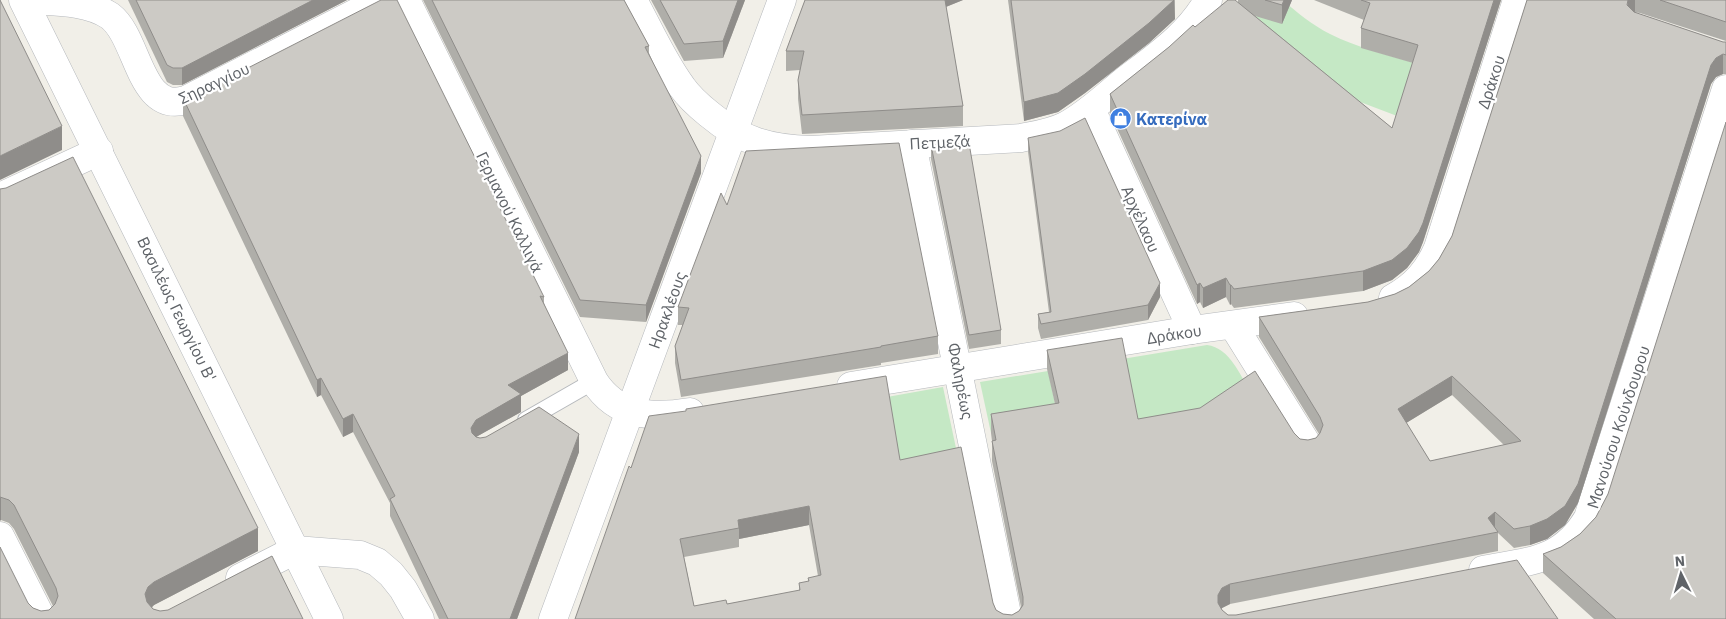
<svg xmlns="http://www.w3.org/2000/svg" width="1726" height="619" viewBox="0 0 1726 619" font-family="'IBM Plex Sans',sans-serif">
<rect width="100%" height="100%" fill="#f1efe8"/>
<!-- green -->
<g fill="#c5e8c5">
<path d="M1282,0C1297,12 1312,25 1330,34C1358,48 1388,55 1418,64L1405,119L1355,100L1237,11Z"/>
<path d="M1207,345C1230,348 1240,375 1251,393L1139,438L1122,359Z"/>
<polygon points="1048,371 1059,422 991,433 980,382"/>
<polygon points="943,387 960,467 900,479 887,397"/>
</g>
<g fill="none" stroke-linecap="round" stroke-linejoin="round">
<defs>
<polyline id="service" points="526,420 594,381"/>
<g id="minor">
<path d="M24,0C52,2 86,0 110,16C139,38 139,114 186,100L381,0"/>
<path d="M406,0L594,381C617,417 652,418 690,412"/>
<path d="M633,0C649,29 662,60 682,87C689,97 699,106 709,114C741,141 770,149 811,150L1021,138C1036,135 1051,133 1065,126C1086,115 1105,97 1123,82C1154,58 1189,35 1208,0"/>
<polyline points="1091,109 1192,330"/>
<polyline points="912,144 1008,619"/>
<polyline points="0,197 99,151"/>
<path d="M1393,298C1415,286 1428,271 1438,248L1517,0"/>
<polyline points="1233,325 1307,444"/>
<polyline points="851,386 1192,330 1294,316"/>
<polyline points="0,536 42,619"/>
<path d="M1483,570C1529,561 1562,562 1588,518L1726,89"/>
<polyline points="240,578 295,550 360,555 377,562 391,574 403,589 420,619"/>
<polyline points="553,619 782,0"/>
</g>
<polyline id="tertiary" points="23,0 329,619"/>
</defs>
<!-- service casing -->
<use href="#service" stroke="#b5b8bc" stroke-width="18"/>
<!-- minor casing -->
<use href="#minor" stroke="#b5b8bc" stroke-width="29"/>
<!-- tertiary casing -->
<use href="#tertiary" stroke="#b5b8bc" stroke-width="29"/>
<!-- service -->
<use href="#service" stroke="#fff" stroke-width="16"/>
<!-- minor -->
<use href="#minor" stroke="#fff" stroke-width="28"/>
<!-- tertiary -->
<use href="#tertiary" stroke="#fff" stroke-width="28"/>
</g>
<!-- wall -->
<g fill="#afaea9" fill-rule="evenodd">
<polygon points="128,0 347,0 182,85 173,85 167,82"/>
<polygon points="423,0 624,0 649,46 649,53 701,173 646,322 580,317"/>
<polygon points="651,0 745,0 723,58 684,61"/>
<polygon points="805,0 963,0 946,7 963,106 963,126 802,134 798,99 798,80 800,70 786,71 786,51"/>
<polygon points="1008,0 1175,0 1175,19 1149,43 1085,93 1058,112 1024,121"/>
<polygon points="1238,0 1292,0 1282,24 1255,16 1392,128 1413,63 1361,48 1361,28 1364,20 1314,0 1501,0 1423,242 1419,252 1407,268 1392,280 1363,291 1234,308 1231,304 1230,305 1226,297 1203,308 1200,302 1197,304 1110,113 1110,94 1195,27 1238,2"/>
<path d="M1527,0H1726V41L1640,13L1634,12L1723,42H1726V74H1723L1716,77L1711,84L1578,503L1565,525L1547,539L1530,545L1514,548L1498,533V551L1230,604L1222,608L1221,610L1228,615L575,619L631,468L900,460L993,603L996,610L1003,614L1012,615L1019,611L1021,607L992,461V441L991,433V414L1055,404L1047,369V350L1138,419L1294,433L1300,439L1308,440L1316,438L1319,434L1259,337V317L1368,302L1395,294L1409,287L1429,271L1439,259L1452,236ZM1452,395L1504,445L1430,461L1406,423ZM809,525L818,576L808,578V582L799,583V591L727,604L694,606L684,557L739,547V539Z"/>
<polygon points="183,98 544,297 544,303 568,370 521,396 521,412 476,437 480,438 579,452 517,619 439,619 390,516 390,503 353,432 343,437 321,395 317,397 183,116"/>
<polygon points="1028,138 1160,297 1148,320 1041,339 1038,328 1038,314 1049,312 1028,152"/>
<polygon points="931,145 1001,330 1001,344 969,349 931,159"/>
<polygon points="0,189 258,551 154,605 152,607 153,609 160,611 0,619 28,603 33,608 41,611 49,610 53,606 14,529 9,523 1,520"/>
<polygon points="727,205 938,336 938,354 881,363 881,365 681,397 675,363 675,346 683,325 678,325 678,307"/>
<polygon points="1608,494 1726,619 1594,619 1543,573 1543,554 1561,547 1580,534 1596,517"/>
</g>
<!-- shaded-wall -->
<g fill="#8f8d8a">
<polygon points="313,0 347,0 182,85 182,68"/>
<polygon points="738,0 745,0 723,58 723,41"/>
<polygon points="943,0 963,0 943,8"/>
<polygon points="1174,0 1175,19 1149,43 1085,93 1058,112 1024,121 1024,102"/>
<polygon points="1284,0 1292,0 1282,24 1282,5"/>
<polygon points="1494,0 1501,0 1423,242 1419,252 1407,268 1392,280 1363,291 1363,271"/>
<polygon points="1628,0 1635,0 1635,12 1627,24"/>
<polygon points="1723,54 1723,74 1716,77 1711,84 1578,503 1565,525 1547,539 1530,545 1530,526 1711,65 1716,58"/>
<polygon points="62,126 62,150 0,180 0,156"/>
<polygon points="701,156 701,173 646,322 646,305"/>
<polygon points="1226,278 1226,297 1203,308 1203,288"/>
<polygon points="1160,283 1160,297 1148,320 1148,305"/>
<polygon points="1200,283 1200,302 1197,304 1197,285"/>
<polygon points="1230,285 1231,285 1231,304 1230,305"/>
<polygon points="568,353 568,370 521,396 521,412 476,437 471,446 471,428 476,420 508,385"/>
<polygon points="1452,376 1452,395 1398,428 1398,409"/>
<polygon points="321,378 321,395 317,397 317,380"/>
<polygon points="353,414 353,432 343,437 343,419"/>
<polygon points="579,434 579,452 517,619 510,619"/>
<polygon points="0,497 1,497 1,520 0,521"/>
<polygon points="809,506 809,525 739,539 739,528 738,520"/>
<polygon points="1495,512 1495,531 1488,518"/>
<polygon points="258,528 258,551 154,605 148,611 145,594 148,587 154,582"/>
<polygon points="1230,584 1230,604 1222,608 1218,614 1218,595 1222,588"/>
</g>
<!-- building -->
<g fill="#cccac5" stroke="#8f8d8a" fill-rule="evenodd">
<polygon points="0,0 62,126 0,156"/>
<polygon points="136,0 313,0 182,68 173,68 167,65"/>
<polygon points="381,0 397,0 544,297 540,296 568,353 508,385 521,394 476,420 471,428 472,433 476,437 480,438 486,437 539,407 579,434 510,619 448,619 390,499 395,496 353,414 343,419 321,378 317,380 183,98 193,96"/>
<polygon points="432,0 624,0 649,46 645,47 701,156 646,305 580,300"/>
<polygon points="660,0 738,0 723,41 684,44"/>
<polygon points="805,0 945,0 963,106 802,115 798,80 804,51 786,51"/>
<polygon points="1011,0 1174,0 1149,23 1085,74 1058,93 1024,102"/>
<polygon points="1228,0 1235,0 1392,128 1418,45 1361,28 1370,3 1361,0 1494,0 1423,223 1419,232 1407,248 1392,260 1363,271 1234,289 1231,285 1230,285 1226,278 1203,288 1200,283 1197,285 1110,94 1169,47 1193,25 1195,27"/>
<polygon points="1265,0 1284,0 1282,5"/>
<path d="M1527,0H1628L1627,5L1634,12L1723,42H1726V55L1723,54L1716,58L1711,65L1578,484L1565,506L1547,519L1530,526L1514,529L1495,512L1488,518L1498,532L1230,584L1222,588L1218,595V603L1222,610L1228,615H1236L1517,560L1558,619H575L629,466L631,468L649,416L686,411V409L886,376L900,460L961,447L993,603L996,610L1003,614L1012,615L1019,611L1023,605V597L992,441L996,440L991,414L1059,403L1047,350L1122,338L1138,419L1200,408L1255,371L1294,433L1300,439L1308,440L1316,438L1320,433L1323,425L1320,417L1259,317L1368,302L1395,294L1409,287L1429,271L1439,259L1452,236ZM1452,376L1521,441L1430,461L1398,409ZM809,506L821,575L808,578L809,581L799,583L800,590L727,604L726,600L694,606L680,539L739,528L738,520Z"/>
<polygon points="1660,0 1726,0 1726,22"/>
<polygon points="1085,118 1160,283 1148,305 1041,324 1038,314 1051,312 1028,138 1060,131"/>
<polygon points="1726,122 1726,619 1616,619 1543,554 1561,547 1580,534 1596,517 1608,494"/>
<polygon points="899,143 938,336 881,346 881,347 681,380 675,346 689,308 678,307 721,193 727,205 746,151"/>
<polygon points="969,143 1001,330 969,335 931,145"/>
<polygon points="73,157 258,528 154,582 148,587 145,594 147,602 153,609 160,611 168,610 272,556 303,619 0,619 0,547 28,603 33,608 41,611 49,610 55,604 58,596 56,588 14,505 9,500 0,497 0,189 6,188"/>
</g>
<!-- icons -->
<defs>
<symbol id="shop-disc" viewBox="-11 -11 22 22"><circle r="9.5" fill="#3f7fe0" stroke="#fff"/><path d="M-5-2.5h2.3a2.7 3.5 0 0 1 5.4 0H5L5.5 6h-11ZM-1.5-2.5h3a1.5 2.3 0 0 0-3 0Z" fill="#fff"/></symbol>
</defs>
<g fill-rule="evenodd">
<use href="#shop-disc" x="1108" y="106" width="25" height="25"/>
</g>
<g text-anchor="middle" stroke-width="4.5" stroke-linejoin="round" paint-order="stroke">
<!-- street labels -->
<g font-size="16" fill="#5f6368" stroke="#fff">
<text transform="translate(1491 82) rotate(-72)" y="6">Δράκου</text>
<text transform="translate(214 83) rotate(-25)" y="6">Σηραγγίου</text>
<text transform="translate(940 142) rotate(-3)" y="6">Πετμεζά</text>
<text transform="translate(510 212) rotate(64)" y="6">Γερμανού Καλλιγά</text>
<text transform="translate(1141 219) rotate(66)" y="6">Αρχέλαου</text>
<text transform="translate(177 309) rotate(64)" y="6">Βασιλέως Γεωργίου Β'</text>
<text transform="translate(667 310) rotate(-70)" y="6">Ηρακλέους</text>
<text transform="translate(1174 334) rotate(-9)" y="6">Δράκου</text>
<text transform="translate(961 381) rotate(79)" y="6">Φαληρέως</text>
<text transform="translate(1618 427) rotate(-72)" y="6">Μανούσου Κούνδουρου</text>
</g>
<!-- shop labels -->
<g font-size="16" font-weight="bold" fill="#366cbe" stroke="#fff" text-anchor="start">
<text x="1136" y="125">Κατερίνα</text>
</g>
</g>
<!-- north arrow -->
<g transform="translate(1681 574) rotate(355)" stroke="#ffffff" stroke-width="4" paint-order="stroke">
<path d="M0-4L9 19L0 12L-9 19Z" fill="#5f6368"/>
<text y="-8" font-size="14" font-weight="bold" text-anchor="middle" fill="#5f6368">N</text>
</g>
</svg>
